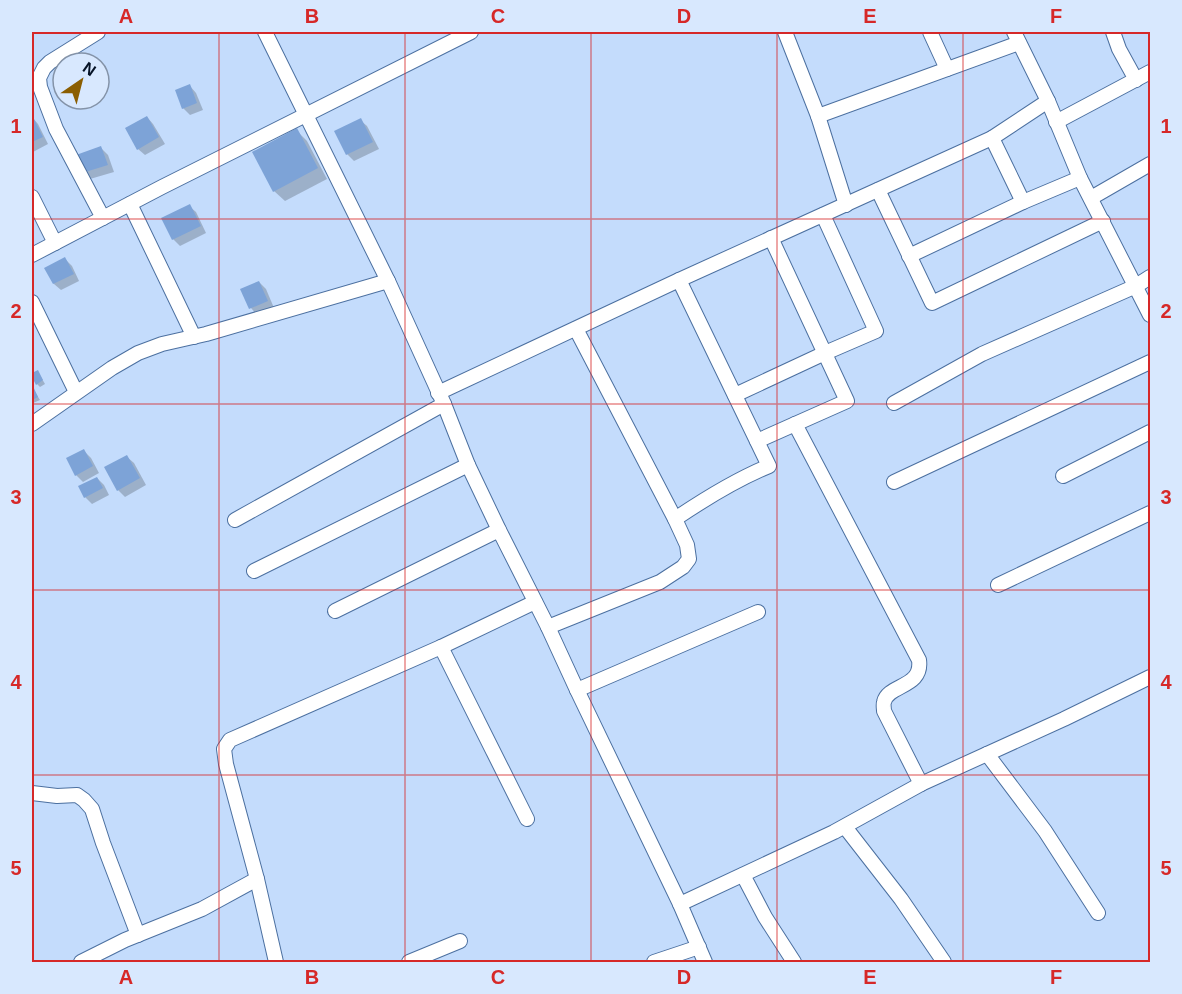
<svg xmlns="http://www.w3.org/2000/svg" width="1182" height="994" viewBox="0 0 1182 994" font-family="Helvetica,sans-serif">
<rect width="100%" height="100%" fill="#c4dcfc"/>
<!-- shadow -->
<g fill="#0003">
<polygon points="190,86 196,93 203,110 190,115 183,108"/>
<polygon points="32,117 38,124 48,144 33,152 32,150"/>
<polygon points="147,117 153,124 165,144 145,155 138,149"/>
<polygon points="360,120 367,126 379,149 354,161 347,154 336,132"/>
<polygon points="296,130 307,141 327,179 285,201 274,191"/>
<polygon points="101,148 108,155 114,172 90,179 84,173"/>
<polygon points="189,206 196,212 206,233 180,246 173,239"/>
<polygon points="65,259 72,266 79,281 61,290 54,284 46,269"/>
<polygon points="259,282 266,289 274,308 257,315 251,308 242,290"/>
<polygon points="38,372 45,384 40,387 37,384"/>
<polygon points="32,387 40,400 33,403 32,401"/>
<polygon points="84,451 91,458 99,473 83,482 76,475"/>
<polygon points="127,457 134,463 146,485 125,497 118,490"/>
<polygon points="97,478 104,485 109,495 92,504 85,497"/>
</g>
<!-- building -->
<g fill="#7da3d7">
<polygon points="190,84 197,103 182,109 175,90"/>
<polygon points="32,115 43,137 32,142"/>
<polygon points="147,116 159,137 137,150 125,128"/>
<polygon points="361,118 373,142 346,155 334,131"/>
<polygon points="297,128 318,168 273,192 252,152"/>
<polygon points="101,146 108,165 82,173 76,155"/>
<polygon points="190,204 201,226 172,240 161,218"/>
<polygon points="65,257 74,274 53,284 44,268"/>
<polygon points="259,281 268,301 249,309 240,289"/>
<polygon points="38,370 43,380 36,385 32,377 32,373"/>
<polygon points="32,384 38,397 32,400"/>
<polygon points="84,449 93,466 75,476 66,458"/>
<polygon points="127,455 140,478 117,491 104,467"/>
<polygon points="97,477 103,488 84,498 78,486"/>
</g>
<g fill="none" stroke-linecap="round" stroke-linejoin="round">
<defs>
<g id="street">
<polyline points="98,32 50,62 44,68 39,78 40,87 56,129 103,218"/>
<polyline points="265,32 388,281 444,404 468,465 499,530 548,627 577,690 680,904 705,962"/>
<polyline points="785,32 818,116 846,205"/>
<polyline points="930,32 947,69"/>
<polyline points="1014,32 1048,101 1080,178 1150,315"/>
<polyline points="1113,32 1119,49 1136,80"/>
<polyline points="818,116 1019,43"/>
<polyline points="1056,122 1150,72"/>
<polyline points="992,138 1023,202"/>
<polyline points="878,190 932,303 1103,221"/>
<polyline points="32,197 55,243"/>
<polyline points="1091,198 1150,164"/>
<polyline points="130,204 194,337"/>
<polyline points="32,255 162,187 471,32"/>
<polyline points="909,256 1023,202 1080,178"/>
<polyline points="32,302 76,392"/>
<polyline points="438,393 679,280 992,138 1048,101"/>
<polyline points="735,395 825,353 876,331 823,215"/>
<polyline points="894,403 982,354 1136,286 1150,277"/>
<polyline points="32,424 112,368 138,353 162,344 206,334 388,281"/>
<path d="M795,424L919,660C923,688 888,684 884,702C883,703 884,709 884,711L921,784"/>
<polyline points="757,441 847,401 771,238"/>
<polyline points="1063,476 1150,432"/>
<polyline points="894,482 1150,362"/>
<path d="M675,519C706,498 735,480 769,466L679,280"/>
<polyline points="235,520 444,404"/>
<polyline points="254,571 468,465"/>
<polyline points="998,585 1150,513"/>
<polyline points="335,611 499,530"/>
<polyline points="548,627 660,582 683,567 689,559 687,545 675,519 576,329"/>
<polyline points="441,647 527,819"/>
<polyline points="577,690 758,612"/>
<polyline points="987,754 1045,831 1098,913"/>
<polyline points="32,793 57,796 77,795 84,800 92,809 103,843 138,935"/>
<polyline points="845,827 901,899 944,962"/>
<polyline points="743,875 765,917 794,962"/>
<polyline points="680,904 834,832 921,784 1064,719 1150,677"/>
<polyline points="81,962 125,940 202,909 257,879"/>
<polyline points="276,962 257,879 226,764 224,749 230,740 441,647 535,602"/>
<polyline points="409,962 460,941"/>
<polyline points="654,962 699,947"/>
</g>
</defs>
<!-- street casing -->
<use href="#street" stroke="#4c70a0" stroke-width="16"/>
<!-- street -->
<use href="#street" stroke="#fff" stroke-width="14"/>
</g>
<!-- grid -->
<path fill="none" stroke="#d62828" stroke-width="1.5" stroke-opacity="0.55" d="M219,32V962M405,32V962M591,32V962M777,32V962M963,32V962M32,219H1150M32,404H1150M32,590H1150M32,775H1150"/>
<!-- border -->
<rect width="1182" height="994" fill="none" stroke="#d8e8fe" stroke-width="66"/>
<!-- north arrow -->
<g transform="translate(81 81) rotate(35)"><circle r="28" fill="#d8e8fe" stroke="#8493a8" stroke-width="1.5"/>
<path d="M0-4.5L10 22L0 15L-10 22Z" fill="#8b5e01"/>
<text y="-9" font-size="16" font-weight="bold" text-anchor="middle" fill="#061326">N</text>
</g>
<rect x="33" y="33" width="1116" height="928" fill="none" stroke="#d62828" stroke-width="2"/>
<g font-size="20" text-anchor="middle" font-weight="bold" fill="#d62828">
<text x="126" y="23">A</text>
<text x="312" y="23">B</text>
<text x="498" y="23">C</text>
<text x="684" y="23">D</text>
<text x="870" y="23">E</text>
<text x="1056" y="23">F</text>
<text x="16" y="133">1</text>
<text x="1166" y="133">1</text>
<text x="16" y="318">2</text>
<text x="1166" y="318">2</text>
<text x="16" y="504">3</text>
<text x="1166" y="504">3</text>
<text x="16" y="689">4</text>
<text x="1166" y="689">4</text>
<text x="16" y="875">5</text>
<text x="1166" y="875">5</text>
<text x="126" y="984">A</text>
<text x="312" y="984">B</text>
<text x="498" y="984">C</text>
<text x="684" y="984">D</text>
<text x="870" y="984">E</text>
<text x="1056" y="984">F</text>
</g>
</svg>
